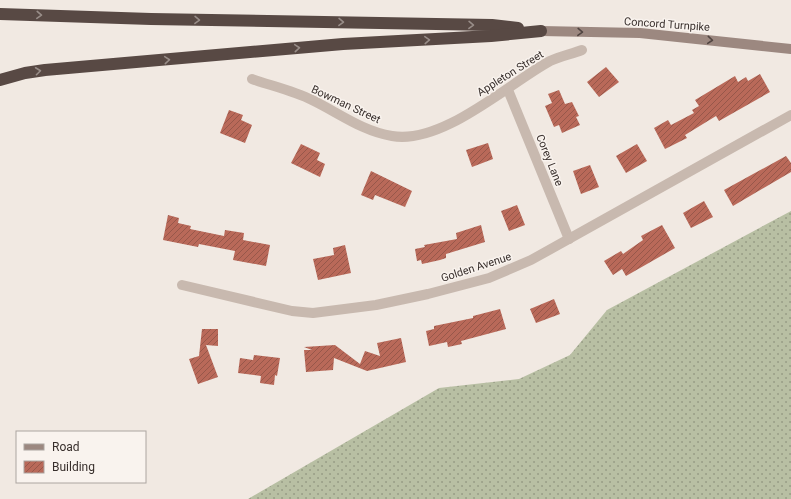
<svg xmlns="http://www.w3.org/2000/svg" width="791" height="499" viewBox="0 0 791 499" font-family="Roboto,sans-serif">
<defs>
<pattern id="grass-dots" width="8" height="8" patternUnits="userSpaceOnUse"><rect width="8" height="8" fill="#b8bfa3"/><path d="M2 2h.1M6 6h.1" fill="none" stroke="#979c85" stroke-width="1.8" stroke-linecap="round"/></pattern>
<pattern id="building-hatch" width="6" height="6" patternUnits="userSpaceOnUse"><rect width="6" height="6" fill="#b96959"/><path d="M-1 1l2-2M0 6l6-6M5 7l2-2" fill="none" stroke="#97574a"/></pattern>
</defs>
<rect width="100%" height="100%" fill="#f1e9e2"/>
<!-- grass -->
<polygon fill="url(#grass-dots)" points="791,211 791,499 248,499 439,388 519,379 570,355 607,310"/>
<!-- building -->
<g fill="url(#building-hatch)">
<polygon points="606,67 619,82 599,97 587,82"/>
<polygon points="760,74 770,92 719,121 716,116 685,135 687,138 665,149 654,128 668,120 671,125 694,113 692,110 699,106 695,100 735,76 738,82 746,77 748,81"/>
<polygon points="559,90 565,104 572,102 579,116 576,117 580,125 562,133 559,125 554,127 545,106 552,103 548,94"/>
<polygon points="229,110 243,115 241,120 252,125 245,143 220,133"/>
<polygon points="488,143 493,159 472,167 466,150"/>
<polygon points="301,144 320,153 317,160 325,164 320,177 291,163"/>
<polygon points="637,144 647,161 626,173 616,156"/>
<polygon points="786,156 791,163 791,172 733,206 724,190"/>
<polygon points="590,165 599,187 581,194 573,171"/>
<polygon points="371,171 412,191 405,207 375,195 373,200 361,195"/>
<polygon points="704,201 713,217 691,228 683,213"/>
<polygon points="517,205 525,225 509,231 501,211"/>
<polygon points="168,215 179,218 178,223 191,226 190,229 224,236 225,230 244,233 243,240 270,245 266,266 233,260 235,251 199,244 198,247 163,240"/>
<polygon points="481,225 485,242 446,254 446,258 440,260 422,264 421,260 417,261 415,249 425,247 424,245 457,239 456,233"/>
<polygon points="662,225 675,248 626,276 622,269 613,275 604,261 621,251 623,254 643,240 641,236"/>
<polygon points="345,245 351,273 318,280 313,259 334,255 333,248"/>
<polygon points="554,299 560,314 536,323 530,309"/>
<polygon points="500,309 506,329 461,341 462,344 448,347 447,342 429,346 426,331 434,329 434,326 473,318 473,316"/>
<polygon points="202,329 218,329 218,346 206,345 218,377 198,384 189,359 199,356"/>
<polygon points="401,338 406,362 367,371 334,358 333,370 306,372 304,350 312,350 304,347 335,345 360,364 365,351 380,356 377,343"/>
<polygon points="254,355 280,358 277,376 275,375 274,385 260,383 261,376 238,373 240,358 253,360"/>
</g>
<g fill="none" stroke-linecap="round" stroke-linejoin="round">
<!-- street -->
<g stroke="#c8b9af" stroke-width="10">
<path d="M252,79C272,86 294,91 312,100C339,113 362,131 392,136C442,145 508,84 550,61C560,56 572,54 582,50"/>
<polyline points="508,90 569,239"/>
<polyline points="182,285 292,311 313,313 376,305 428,294 489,278 531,260 791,115"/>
</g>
<!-- secondary -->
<polyline stroke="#9c8880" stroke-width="10" points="541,31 640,33 791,49"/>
<!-- highway -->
<g stroke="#584944" stroke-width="12">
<polyline points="0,14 151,19 492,25 518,28"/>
<polyline points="0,80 25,73 45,70 343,44 491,36 541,31"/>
</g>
</g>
<!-- one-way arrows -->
<defs><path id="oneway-chevron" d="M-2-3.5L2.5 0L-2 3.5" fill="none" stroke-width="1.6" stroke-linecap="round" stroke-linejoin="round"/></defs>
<g stroke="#988d88">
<use href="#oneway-chevron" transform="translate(39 15) rotate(3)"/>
<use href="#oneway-chevron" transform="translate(197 20) rotate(1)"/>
<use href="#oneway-chevron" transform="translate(341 22) rotate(1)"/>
<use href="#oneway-chevron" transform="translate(471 25) rotate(1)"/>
<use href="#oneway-chevron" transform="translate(427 40) rotate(-3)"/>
<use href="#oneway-chevron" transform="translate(297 48) rotate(-5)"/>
<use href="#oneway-chevron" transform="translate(167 60) rotate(-5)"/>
<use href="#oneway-chevron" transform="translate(38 71) rotate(-7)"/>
</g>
<g stroke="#514541">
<use href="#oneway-chevron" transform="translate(580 32) rotate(2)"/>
<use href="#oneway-chevron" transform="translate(710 40) rotate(5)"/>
</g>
<g text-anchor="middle" stroke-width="3" stroke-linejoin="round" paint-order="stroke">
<!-- street labels -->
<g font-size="11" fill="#382f2c" stroke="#f9f3ee">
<text transform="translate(667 24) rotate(4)" y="4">Concord Turnpike</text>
<text transform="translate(510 73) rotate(-32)" y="4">Appleton Street</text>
<text transform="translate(346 104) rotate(25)" y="4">Bowman Street</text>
<text transform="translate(550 160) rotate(68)" y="4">Corey Lane</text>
<text transform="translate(476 267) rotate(-18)" y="4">Golden Avenue</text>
</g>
</g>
<!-- legend -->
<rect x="16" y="431" width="130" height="52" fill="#f9f3ee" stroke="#aca5a0"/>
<rect x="24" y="444" width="20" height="6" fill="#9c8880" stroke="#aca5a0"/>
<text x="52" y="451" font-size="12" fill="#382f2c">Road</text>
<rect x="24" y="461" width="20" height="12" fill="url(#building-hatch)" stroke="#aca5a0"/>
<text x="52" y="471" font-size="12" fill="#382f2c">Building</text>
</svg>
